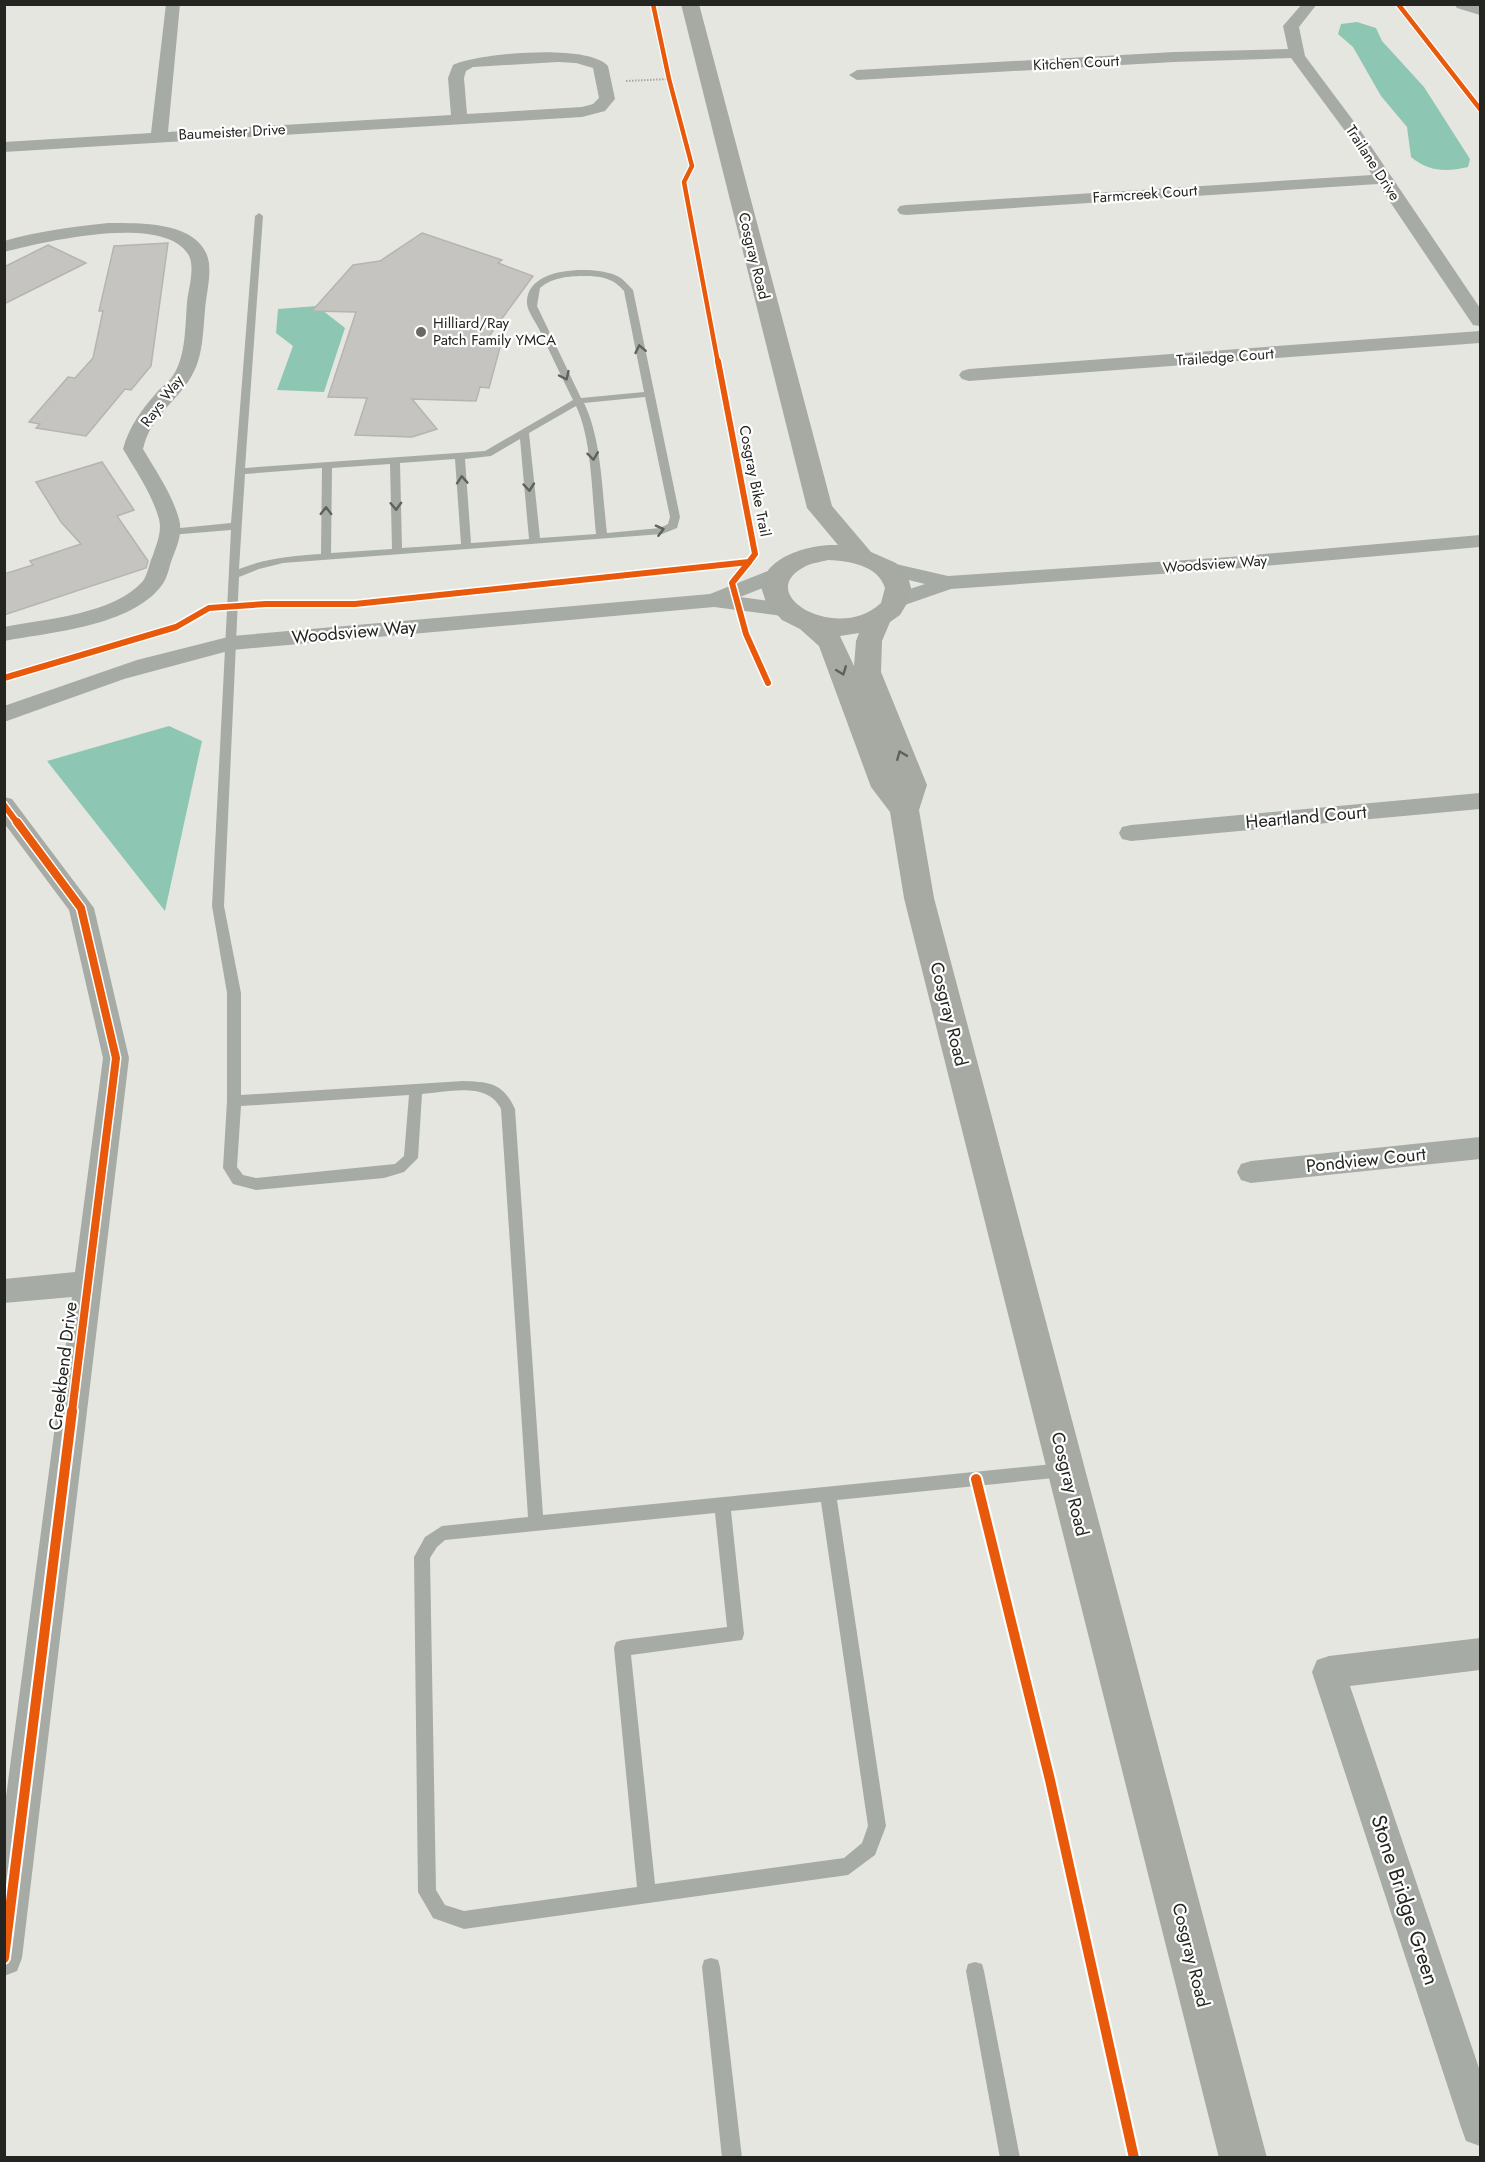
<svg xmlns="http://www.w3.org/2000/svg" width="1485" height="2162" viewBox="0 0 1485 2162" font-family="Jost,sans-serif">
<rect width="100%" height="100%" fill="#e6e6e1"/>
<!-- water -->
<g fill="#8dc7b4">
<path d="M1357,22L1376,28L1382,41L1424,87L1470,159L1468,167C1446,172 1429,172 1411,157L1407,127L1381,96L1353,47L1338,34L1341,24Z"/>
<polygon points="317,306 345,328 324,392 277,390 293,346 276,333 278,309"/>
<polygon points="169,726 202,741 165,911 47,761"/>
</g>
<!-- building -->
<g fill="#c6c4c1" stroke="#b5b4b1" stroke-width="1.5">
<polygon points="422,233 502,260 498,263 533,276 487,339 502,340 489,388 480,387 476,401 412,399 437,429 412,437 355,435 367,398 328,397 356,312 312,311 353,265 380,261"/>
<polygon points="168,243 151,366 131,390 125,389 86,436 36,428 40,424 29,422 68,377 75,378 93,358 103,311 99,311 114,246"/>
<polygon points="48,245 86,263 4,304 4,267"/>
<polygon points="102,462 134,510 117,516 148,561 146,568 4,615 4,574 33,565 30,561 81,544 61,522 36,482"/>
</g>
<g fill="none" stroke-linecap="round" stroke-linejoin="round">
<!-- path -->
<polyline stroke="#a5a8a2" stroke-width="2" stroke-dasharray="1.5 1.5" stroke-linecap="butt" points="626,81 669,79"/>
<!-- service -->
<g fill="#a7aba5" fill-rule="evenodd">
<path d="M259,213L263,216L245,468L485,451L573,400C561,376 550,352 539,329C535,321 528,312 527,304C525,266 592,266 615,275C623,278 627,284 633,290L680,517L677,528L662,534L283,563L259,569L239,577L224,906L241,993V1095L463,1081C490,1082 503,1083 515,1109L543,1515L1064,1463L1070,1465L1072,1470L1070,1475L1064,1477L837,1500L886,1826L875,1855L848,1875L464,1929L433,1918L418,1892L414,1557L425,1537L442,1526L528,1517L501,1109C488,1081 447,1092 422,1094L418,1158L404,1172L384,1178L256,1190L233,1184L223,1168L227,1101V993L212,906L231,530L170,535L165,532L170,529L231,523L255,216ZM590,276C604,277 614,279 624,291L644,392L581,398L537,306L540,288C554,276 572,276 590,276ZM645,397L670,517L668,524L660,528L607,533C602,493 602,440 584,403ZM576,406C592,439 592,497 596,534L540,538L529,433ZM520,439L529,539L471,543L465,459L491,456ZM455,459L461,544L402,548L400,463ZM390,464L392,549L331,553L332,468ZM322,468L321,554C293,556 266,558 239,569L245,474ZM409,1095L404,1156L395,1164L256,1178L243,1175L237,1167L241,1106ZM821,1502L868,1826L862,1843L844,1858L655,1884L631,1655L742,1640L744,1634L731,1511ZM715,1513L727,1627L622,1640L616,1642L614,1648L637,1887L464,1911L445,1905L436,1890L430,1558L437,1547L445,1540Z"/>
<polygon points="711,1958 718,1960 720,1967 742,2158 722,2158 702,1967 704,1960"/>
<polygon points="975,1962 982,1964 984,1971 1020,2158 1000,2158 966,1971 968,1964"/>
</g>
<!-- minor -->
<g fill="#a7aba5" fill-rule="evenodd">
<path d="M166,4H180L168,132L451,115L448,78L453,65C479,53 589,43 608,66L615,99L605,111L582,117L4,152V142L151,133ZM558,62L576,63L593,68L599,98L593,104L582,107L467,114L464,78L466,71L473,67Z"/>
<polygon points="1302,4 1317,4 1299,27 1305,56 1358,127 1480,308 1480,326 1473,325 1378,184 906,215 900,214 897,210 900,206 906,205 1372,175 1345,131 1291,58 1174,62 857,80 849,75 857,70 1174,52 1288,49 1283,26"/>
<path d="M108,223C137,223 194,221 207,255C213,271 206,294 205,310C203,332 203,358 191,377C175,404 151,415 143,449C156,471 172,494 179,519C183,533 177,546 172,559C169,567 168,577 162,585C132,626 52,632 4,641V627C45,619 115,614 143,581C148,574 149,563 153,555C157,543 162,532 159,519C152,494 136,471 123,449C129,426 143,408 158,391C163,386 170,381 174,374C186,354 185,326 187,303C188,290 196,266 188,254C162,213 43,242 4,252V241C38,231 73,227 108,223Z"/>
<polygon points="1480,331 1480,343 969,381 962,379 959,375 962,371 969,369"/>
<polygon points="1480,535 1480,547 1230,569 951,589 896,608 888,606 885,601 888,596 925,584 876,572 872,567 876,562 883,561 948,576 1230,557"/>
<polygon points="778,567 786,569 789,574 786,579 740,597 790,604 793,609 790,614 782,616 714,607 232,650 124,679 4,722 4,706 137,660 232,636 710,594"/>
<polygon points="1480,793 1480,809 1131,841 1122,839 1119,833 1122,827 1131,825"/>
<polygon points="4,797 12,799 94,908 129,1058 22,1958 17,1971 4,1976 4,1812 72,1297 4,1303 4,1279 75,1272 103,1058 69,910 4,823"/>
<polygon points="1480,1137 1480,1159 1251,1183 1241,1180 1237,1172 1241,1164 1251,1161"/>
<polygon points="1480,1638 1480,1670 1350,1686 1480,2071 1480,2146 1466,2141 1461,2127 1312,1672 1317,1660 1329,1656"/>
</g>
<!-- tertiary -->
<polygon fill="#a7aba5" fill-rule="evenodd" points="1454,4 1480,4 1480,15 1457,8"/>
<!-- secondary -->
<path fill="#a6aaa3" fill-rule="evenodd" d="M681,4H699L832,506L871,552L896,563L908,577L911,588L909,600L900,615L890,622L882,641L881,672L927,785L919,810L934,898L1267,2158H1219L904,898L890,812L871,787L819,646L800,629L782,620L766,602L761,587C764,580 766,571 772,566C787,551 817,544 838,545L807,508ZM828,560C849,561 878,565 885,588L881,603C838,644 750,594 806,566C812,563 821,562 828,560ZM859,633L856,641L854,666L840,636Z"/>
<defs>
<g id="cycleway-far3">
<polyline points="653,4 669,79 692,166 684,182 718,363"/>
<polyline points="1398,4 1480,109"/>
</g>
<g id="cycleway-far2">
<polyline points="749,562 732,583 746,634 768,683"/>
<polyline points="4,678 176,627 209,608 266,604 355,604 749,562 755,554 718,361"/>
<polyline points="4,805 18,824"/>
</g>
<polyline id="cycleway-far1" points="17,822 81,908 116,1058 72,1412"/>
<g id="cycleway">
<polyline points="976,1479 1050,1780 1134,2158"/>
<polyline points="4,1958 72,1411"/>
</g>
</defs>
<!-- cycleway-far3 casing -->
<use href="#cycleway-far3" stroke="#fff" stroke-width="7"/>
<!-- cycleway-far2 casing -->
<use href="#cycleway-far2" stroke="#fff" stroke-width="9"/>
<!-- cycleway-far1 casing -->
<use href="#cycleway-far1" stroke="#fff" stroke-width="11"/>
<!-- cycleway casing -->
<use href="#cycleway" stroke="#fff" stroke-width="14"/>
<!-- cycleway-far3 -->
<use href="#cycleway-far3" stroke="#e8590c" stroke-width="4.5"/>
<!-- cycleway-far2 -->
<use href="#cycleway-far2" stroke="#e8590c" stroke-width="6"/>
<!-- cycleway-far1 -->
<use href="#cycleway-far1" stroke="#e8590c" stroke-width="8"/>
<!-- cycleway -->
<use href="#cycleway" stroke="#e8590c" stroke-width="10"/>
</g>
<!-- one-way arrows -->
<defs><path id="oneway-chevron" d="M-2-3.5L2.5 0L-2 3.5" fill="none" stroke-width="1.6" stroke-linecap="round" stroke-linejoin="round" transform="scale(1.5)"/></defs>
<g stroke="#5f615c">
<use href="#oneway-chevron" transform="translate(640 349) rotate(-102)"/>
<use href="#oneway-chevron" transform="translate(565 376) rotate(65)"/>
<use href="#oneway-chevron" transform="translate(593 456) rotate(83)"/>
<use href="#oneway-chevron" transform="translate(462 480) rotate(-94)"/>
<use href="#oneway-chevron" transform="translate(529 487) rotate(85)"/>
<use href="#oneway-chevron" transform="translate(396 506) rotate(88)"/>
<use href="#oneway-chevron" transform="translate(326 511) rotate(-89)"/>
<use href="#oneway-chevron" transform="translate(660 530) rotate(-14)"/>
</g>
<g stroke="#5e605b">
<use href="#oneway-chevron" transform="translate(842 671) rotate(69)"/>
<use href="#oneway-chevron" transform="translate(901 755) rotate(-112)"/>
</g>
<!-- markers -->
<circle fill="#686864" stroke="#fff" stroke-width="2" cx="421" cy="332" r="6"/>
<g text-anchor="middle" stroke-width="4.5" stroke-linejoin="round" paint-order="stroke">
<!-- far-street labels -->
<g font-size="15" fill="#242420" stroke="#fff">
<text transform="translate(1076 63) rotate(-3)" y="5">Kitchen Court</text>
<text transform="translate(232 132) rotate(-3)" y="5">Baumeister Drive</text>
<text transform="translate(1373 163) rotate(57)" y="5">Trailane Drive</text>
<text transform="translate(1145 194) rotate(-4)" y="5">Farmcreek Court</text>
<text transform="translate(754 256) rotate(76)" y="5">Cosgray Road</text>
<text transform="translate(1225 357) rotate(-4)" y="5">Trailedge Court</text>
<text transform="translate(162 401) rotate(-53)" y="5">Rays Way</text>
<text transform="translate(755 481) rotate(79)" y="5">Cosgray Bike Trail</text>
<text transform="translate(1215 564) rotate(-4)" y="5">Woodsview Way</text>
</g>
<!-- far-poi labels -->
<g font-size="15" fill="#242420" stroke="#fff" text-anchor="start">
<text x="433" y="328">Hilliard/Ray<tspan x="433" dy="17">Patch Family YMCA</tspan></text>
</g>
<!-- street labels -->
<g font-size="18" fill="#242420" stroke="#fff">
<text transform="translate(354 632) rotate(-5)" y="6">Woodsview Way</text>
<text transform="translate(1306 817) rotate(-5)" y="6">Heartland Court</text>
<text transform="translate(949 1014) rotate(76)" y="6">Cosgray Road</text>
<text transform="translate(1366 1160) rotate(-6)" y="6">Pondview Court</text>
<text transform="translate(63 1366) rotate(-83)" y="6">Creekbend Drive</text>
<text transform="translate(1070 1484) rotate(76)" y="6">Cosgray Road</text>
<text transform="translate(1191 1955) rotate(76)" y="6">Cosgray Road</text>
</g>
<!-- near-street labels -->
<g font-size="21" fill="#242420" stroke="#fff">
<text transform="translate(1405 1900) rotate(72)" y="7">Stone Bridge Green</text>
</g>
</g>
<!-- border -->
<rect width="1485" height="2162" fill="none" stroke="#242420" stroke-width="12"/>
</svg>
